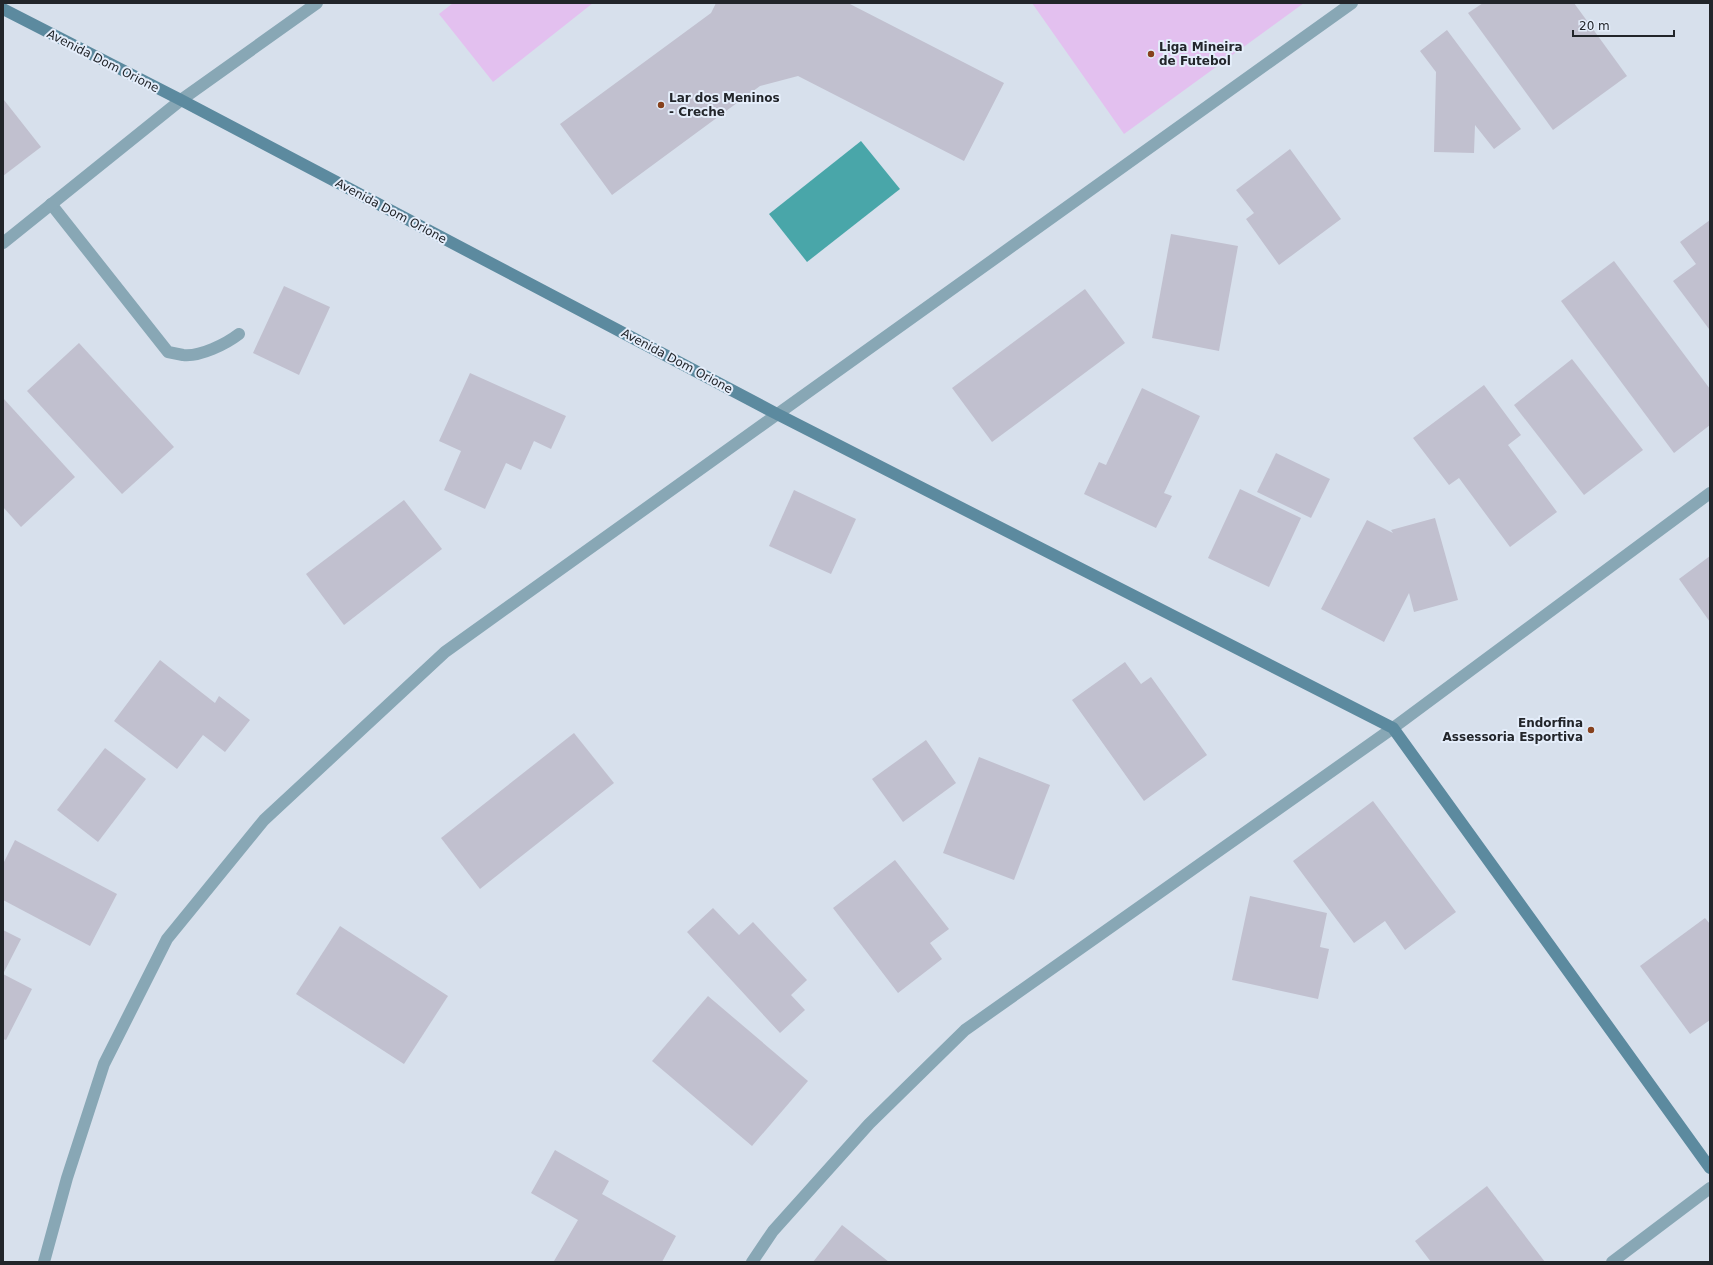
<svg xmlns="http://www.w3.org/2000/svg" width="1713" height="1265" viewBox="0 0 1713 1265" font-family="'DejaVu Sans',sans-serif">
<rect width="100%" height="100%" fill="#d7e0ec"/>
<!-- green -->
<g fill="#e3c0ef">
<polygon points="453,3 593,3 493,82 439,14"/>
<polygon points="1032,3 1304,3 1124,134"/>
</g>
<!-- water -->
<polygon fill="#49a6a9" points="861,141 900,189 807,262 769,214"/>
<!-- building -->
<g fill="#c1c0cf">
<polygon points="716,3 848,3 1004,83 964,161 798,76 760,86 612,195 560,124 711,13"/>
<polygon points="1483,3 1574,3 1627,76 1553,130 1468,13"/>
<polygon points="1447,30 1521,129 1494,149 1475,125 1474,153 1434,152 1436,72 1420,51"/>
<polygon points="4,100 41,147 3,176 3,101"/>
<polygon points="1290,149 1341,219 1279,265 1246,219 1254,213 1236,190"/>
<polygon points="1710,220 1710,328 1709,329 1673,281 1696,264 1680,242"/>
<polygon points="1171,234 1238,246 1219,351 1152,338"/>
<polygon points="1614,261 1710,389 1710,425 1674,453 1561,301"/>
<polygon points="284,286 330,307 299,375 253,353"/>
<polygon points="1085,289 1125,343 992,442 952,388"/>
<polygon points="79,343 174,447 122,494 27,391"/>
<polygon points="1572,359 1643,450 1584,495 1514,405"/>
<polygon points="470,373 566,416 551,449 534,441 521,470 506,463 485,509 444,490 461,451 439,441"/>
<polygon points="1484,385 1521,435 1508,445 1557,512 1510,547 1459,478 1449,485 1413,438"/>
<polygon points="1142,388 1200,416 1164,493 1172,496 1156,528 1084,494 1099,462 1106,465"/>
<polygon points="3,398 75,477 21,527 3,507"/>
<polygon points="1276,453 1330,479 1311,518 1257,492"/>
<polygon points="1240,489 1301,518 1269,587 1208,558"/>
<polygon points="794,490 856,519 831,574 769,546"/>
<polygon points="404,500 442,549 344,625 306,574"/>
<polygon points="1435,518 1458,600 1414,612 1409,593 1384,642 1321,609 1367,520 1393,533 1391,530"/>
<polygon points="1710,556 1710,622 1679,579"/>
<polygon points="160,660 215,703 219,696 250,720 225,752 203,735 177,769 114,721"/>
<polygon points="1125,662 1141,684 1151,677 1207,755 1144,801 1072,700"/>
<polygon points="574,733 614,783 480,889 441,838"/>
<polygon points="926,740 956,783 903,822 872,779"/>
<polygon points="105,748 146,779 98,842 57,810"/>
<polygon points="979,757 1050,785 1014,880 943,853"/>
<polygon points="1373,801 1456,912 1405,950 1385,921 1354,943 1293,861"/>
<polygon points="15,840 117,894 90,946 3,900 3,864"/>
<polygon points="895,860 949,929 930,943 942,959 898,993 833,908"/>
<polygon points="1250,896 1327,913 1320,947 1329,949 1318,999 1232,980"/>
<polygon points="713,908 739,935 753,922 807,980 791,995 805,1010 780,1033 687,932"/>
<polygon points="1705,918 1710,924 1710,1020 1690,1034 1640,966"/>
<polygon points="340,926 448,996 404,1064 296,994"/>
<polygon points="3,930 21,939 3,974 32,989 6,1040 3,1039"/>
<polygon points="708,996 808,1081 752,1146 652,1061"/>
<polygon points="555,1150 609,1181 602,1194 676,1236 662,1262 557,1262 554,1261 578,1220 531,1193"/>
<polygon points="1487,1186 1545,1262 1431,1262 1415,1241"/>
<polygon points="842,1225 889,1262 813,1262"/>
</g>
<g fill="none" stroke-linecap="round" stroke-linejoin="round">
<!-- lane -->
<path stroke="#88a7b5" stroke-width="12" d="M51,204L168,352C173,353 178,354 183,355C200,357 226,344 239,334"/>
<!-- street -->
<g stroke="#88a7b5" stroke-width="12">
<polyline points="3,243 181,100 317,3"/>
<polyline points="44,1262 67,1178 104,1064 167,939 264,820 445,652 1352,3"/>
<polyline points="752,1262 773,1231 869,1124 965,1030 1393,728 1710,493"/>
<polyline points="1612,1262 1710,1188"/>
</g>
<!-- secondary -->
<polyline stroke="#5c8a9f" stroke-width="12" points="3,9 181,100 777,414 1393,728 1710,1168"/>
</g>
<!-- markers -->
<g fill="#87411c" stroke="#e4edfa" stroke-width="1.5">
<circle cx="1151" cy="54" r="4"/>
<circle cx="661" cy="105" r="4"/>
<circle cx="1591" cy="730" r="4"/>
</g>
<g text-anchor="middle" stroke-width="4" stroke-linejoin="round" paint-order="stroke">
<!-- poi labels -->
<g font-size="12" font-weight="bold" fill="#22252a" stroke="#e4edfa" text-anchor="start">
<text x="1159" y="51">Liga Mineira<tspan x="1159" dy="14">de Futebol</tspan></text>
<text x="669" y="102">Lar dos Meninos<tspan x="669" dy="14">- Creche</tspan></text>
<text x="1583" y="727" text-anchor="end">Endorfina<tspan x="1583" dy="14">Assessoria Esportiva</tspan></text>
</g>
<!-- street labels -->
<g font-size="12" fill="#22252a" stroke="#e4edfa">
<text transform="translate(103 61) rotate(27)" y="4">Avenida Dom Orione</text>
<text transform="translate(391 211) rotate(28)" y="4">Avenida Dom Orione</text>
<text transform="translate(677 361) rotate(28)" y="4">Avenida Dom Orione</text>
</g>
</g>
<!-- border -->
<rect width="1713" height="1265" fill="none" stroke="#22252a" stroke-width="8"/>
<!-- scale -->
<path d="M1573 30v6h101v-6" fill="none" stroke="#22252a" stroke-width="2"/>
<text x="1579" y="30" font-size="12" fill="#22252a" stroke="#e4edfa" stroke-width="3" paint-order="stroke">20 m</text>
</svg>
